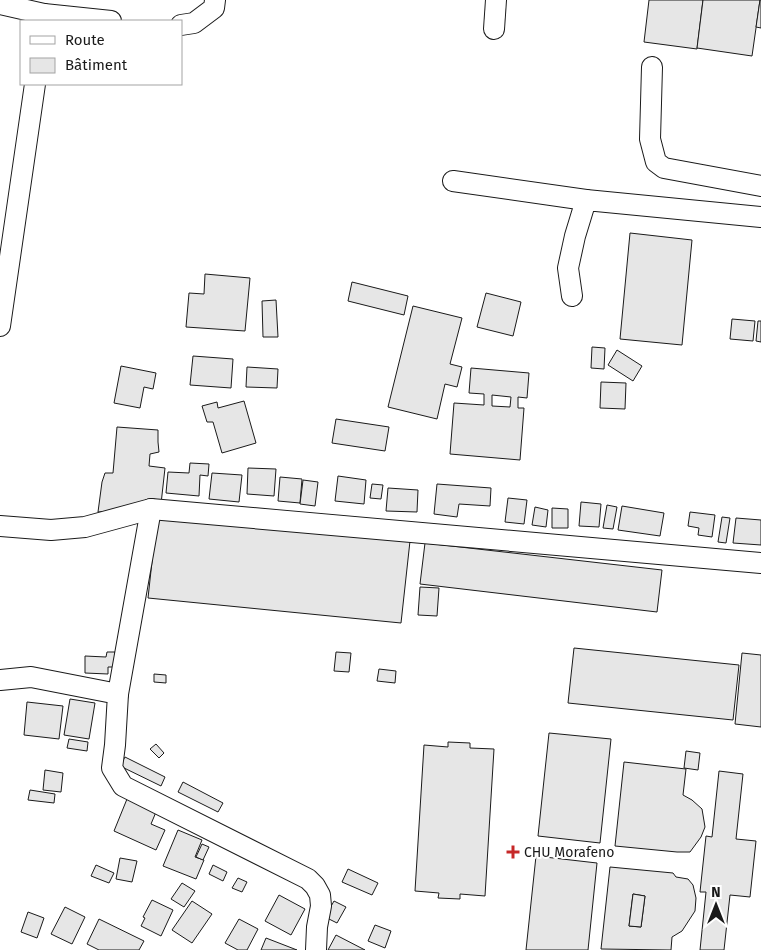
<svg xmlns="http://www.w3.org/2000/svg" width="761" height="950" viewBox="0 0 761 950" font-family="'Fira Sans',sans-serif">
<rect width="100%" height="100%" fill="#fff"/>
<!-- building -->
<g fill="#e6e6e6" stroke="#1a1a1a" fill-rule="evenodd">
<polygon points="649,0 703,0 697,49 644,42"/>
<polygon points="703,0 760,0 752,56 697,48"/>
<polygon points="760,0 761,0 761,28 756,27"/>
<polygon points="630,233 692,240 682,345 620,339"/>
<polygon points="205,274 250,278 245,331 186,327 189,293 204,294"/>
<polygon points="352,282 408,296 404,315 348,301"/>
<polygon points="486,293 521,302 513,336 477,327"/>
<polygon points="276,300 278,337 263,337 262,301"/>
<polygon points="413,306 462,318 450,364 462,367 457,387 445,384 437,419 388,407"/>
<polygon points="732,319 755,321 753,341 730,339"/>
<polygon points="758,321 761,321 761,342 756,341"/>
<polygon points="592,347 605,348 604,369 591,368"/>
<polygon points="617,350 642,366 633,381 608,365"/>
<polygon points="193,356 233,359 231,388 190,385"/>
<polygon points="121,366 156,373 153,389 144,387 140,408 114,403"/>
<polygon points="247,367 278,369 277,388 246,387"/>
<path d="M471,368L529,373L527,398L518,397V408H524L520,460L450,454L454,403L484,405V394L469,393ZM492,395L511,397L510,407L492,406Z"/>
<polygon points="601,382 626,383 625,409 600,408"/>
<polygon points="244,401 256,443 222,453 213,422 207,422 202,406 217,402 218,408"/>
<polygon points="336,419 389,427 385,451 332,443"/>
<polygon points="117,427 158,430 158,442 159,452 150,454 149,466 165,468 161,504 135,510 98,512 102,482 105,473 113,473"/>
<polygon points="190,463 209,464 208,476 200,475 199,496 166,493 168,472 189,473"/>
<polygon points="248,468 276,469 274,496 247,494"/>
<polygon points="212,473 242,475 239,502 209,499"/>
<polygon points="338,476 366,480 364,504 335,501"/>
<polygon points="280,477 302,479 300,503 278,501"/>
<polygon points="303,480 318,482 315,506 300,504"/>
<polygon points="372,484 383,485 381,499 370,498"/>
<polygon points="437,484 491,488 490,506 459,504 457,517 434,514"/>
<polygon points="388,488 418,490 417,512 386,511"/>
<polygon points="508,498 527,500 524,524 505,522"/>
<polygon points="581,502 601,504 599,527 579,526"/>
<polygon points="607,505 617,507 613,529 603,528"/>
<polygon points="622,506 664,513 660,536 618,530"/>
<polygon points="535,507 548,510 546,527 532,525"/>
<polygon points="552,508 568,509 568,528 552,528"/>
<polygon points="690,512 715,515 712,537 698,535 699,528 688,526"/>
<polygon points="157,516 410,541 401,623 148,598"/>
<polygon points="722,517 730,518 726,543 718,542"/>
<polygon points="736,518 761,520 761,545 733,543"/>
<polygon points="425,543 662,570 657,612 420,584"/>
<polygon points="420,587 439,588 437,616 418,615"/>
<polygon points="574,648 739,665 733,720 568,703"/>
<polygon points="107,652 115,652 115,667 108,667 108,674 85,673 85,656 106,657"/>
<polygon points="336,652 351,653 349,672 334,671"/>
<polygon points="742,653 761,655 761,727 735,724"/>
<polygon points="379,669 396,671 395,683 377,681"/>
<polygon points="154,674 166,675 166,683 154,682"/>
<polygon points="70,699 95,703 89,739 64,735"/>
<polygon points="27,702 63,706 59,739 24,735"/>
<polygon points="549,733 611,739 600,843 538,836"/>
<polygon points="69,739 88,742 87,751 67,748"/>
<polygon points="448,742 470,743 470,748 494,749 485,896 460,894 460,899 438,898 439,893 415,891 424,745 448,747"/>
<polygon points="156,744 164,753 159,758 150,749"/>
<polygon points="686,751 700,753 698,770 684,768"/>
<polygon points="125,757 165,777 161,786 120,766"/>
<polygon points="624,762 686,769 683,795 692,800 702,809 705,827 701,837 690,852 677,852 615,846"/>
<polygon points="45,770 63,773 61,792 43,790"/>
<polygon points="719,771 743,774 736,839 756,841 750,897 730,895 724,950 700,950 706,892 700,892 706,836 712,837"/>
<polygon points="183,782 223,803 218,812 178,792"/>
<polygon points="30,790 55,794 54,803 28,800"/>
<polygon points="127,799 156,812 151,824 165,830 156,850 114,831"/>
<polygon points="178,830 202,840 195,857 204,860 196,879 163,866"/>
<polygon points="202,844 209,847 203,860 196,857"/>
<polygon points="536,856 597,863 588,950 526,950"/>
<polygon points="120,858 137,861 132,882 116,879"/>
<polygon points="96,865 114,873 109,883 91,876"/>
<polygon points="213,865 227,872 223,881 209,874"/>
<path d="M610,867L673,873L676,877L688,879L693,885L696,898L695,911L682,931L672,937L671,950L601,949ZM633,894L645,896L641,927L629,926Z"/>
<polygon points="348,869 378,883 372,895 342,882"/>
<polygon points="238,878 247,882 242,892 232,888"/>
<polygon points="182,883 195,891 184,907 171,899"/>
<polygon points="633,894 645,896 641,927 629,926"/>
<polygon points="279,895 305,909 291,935 265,921"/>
<polygon points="152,900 173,910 161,936 141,926 145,918 143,917"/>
<polygon points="192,901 212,914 192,943 172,930"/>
<polygon points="334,901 346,907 337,923 325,917"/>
<polygon points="65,907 85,917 72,944 51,934"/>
<polygon points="28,912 44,918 37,938 21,932"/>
<polygon points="99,919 144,941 139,950 99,950 87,944"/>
<polygon points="239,919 258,929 247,950 238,950 225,943"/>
<polygon points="375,925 391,931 385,948 368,941"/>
<polygon points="336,935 365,950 328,950"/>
<polygon points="266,938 297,950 261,950"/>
</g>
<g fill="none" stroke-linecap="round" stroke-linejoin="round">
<defs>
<g id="minor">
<polyline points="0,4 44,14 43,21"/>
<polyline points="44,14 111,21"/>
<polyline points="181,25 194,23 214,8 215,0"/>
<polyline points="494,29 496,0"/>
<polyline points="652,67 650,139 656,162 664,168 761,186"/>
<polyline points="453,181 586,200"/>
<polyline points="572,296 568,268 575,236 586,200 761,217"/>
<polyline points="0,326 35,84"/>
<polyline points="0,526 51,530 85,527 151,509 761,563"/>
<polyline points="0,680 31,677 118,694 115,745 112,768 123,786 308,879 315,886 320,895 321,906 317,927 316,950"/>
<polyline points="118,694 151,509"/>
</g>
</defs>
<!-- minor casing -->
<use href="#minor" stroke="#1a1a1a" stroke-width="22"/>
<!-- minor -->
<use href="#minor" stroke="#fff" stroke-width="20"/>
</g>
<!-- markers -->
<path fill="#c62828" stroke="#fff" stroke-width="2" d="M510.5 844.5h5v5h5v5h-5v5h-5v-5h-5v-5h5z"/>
<g text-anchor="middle" stroke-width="4" stroke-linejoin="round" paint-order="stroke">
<!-- poi labels -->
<g font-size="14" fill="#1a1a1a" stroke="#fff" text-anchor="start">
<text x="524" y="857">CHU Morafeno</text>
</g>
</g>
<!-- legend -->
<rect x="20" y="20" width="162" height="65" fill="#ffffff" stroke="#a3a3a3"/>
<rect x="30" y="36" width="25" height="8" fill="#ffffff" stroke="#a3a3a3"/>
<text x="65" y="45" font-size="15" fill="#1a1a1a">Route</text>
<rect x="30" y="58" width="25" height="15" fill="#e6e6e6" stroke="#a3a3a3"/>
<text x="65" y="70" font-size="15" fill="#1a1a1a">Bâtiment</text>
<!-- north arrow -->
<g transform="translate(716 905)" stroke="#ffffff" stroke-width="4" paint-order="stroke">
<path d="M0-4L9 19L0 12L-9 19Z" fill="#1a1a1a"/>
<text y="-8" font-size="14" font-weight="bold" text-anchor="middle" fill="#1a1a1a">N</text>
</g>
</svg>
